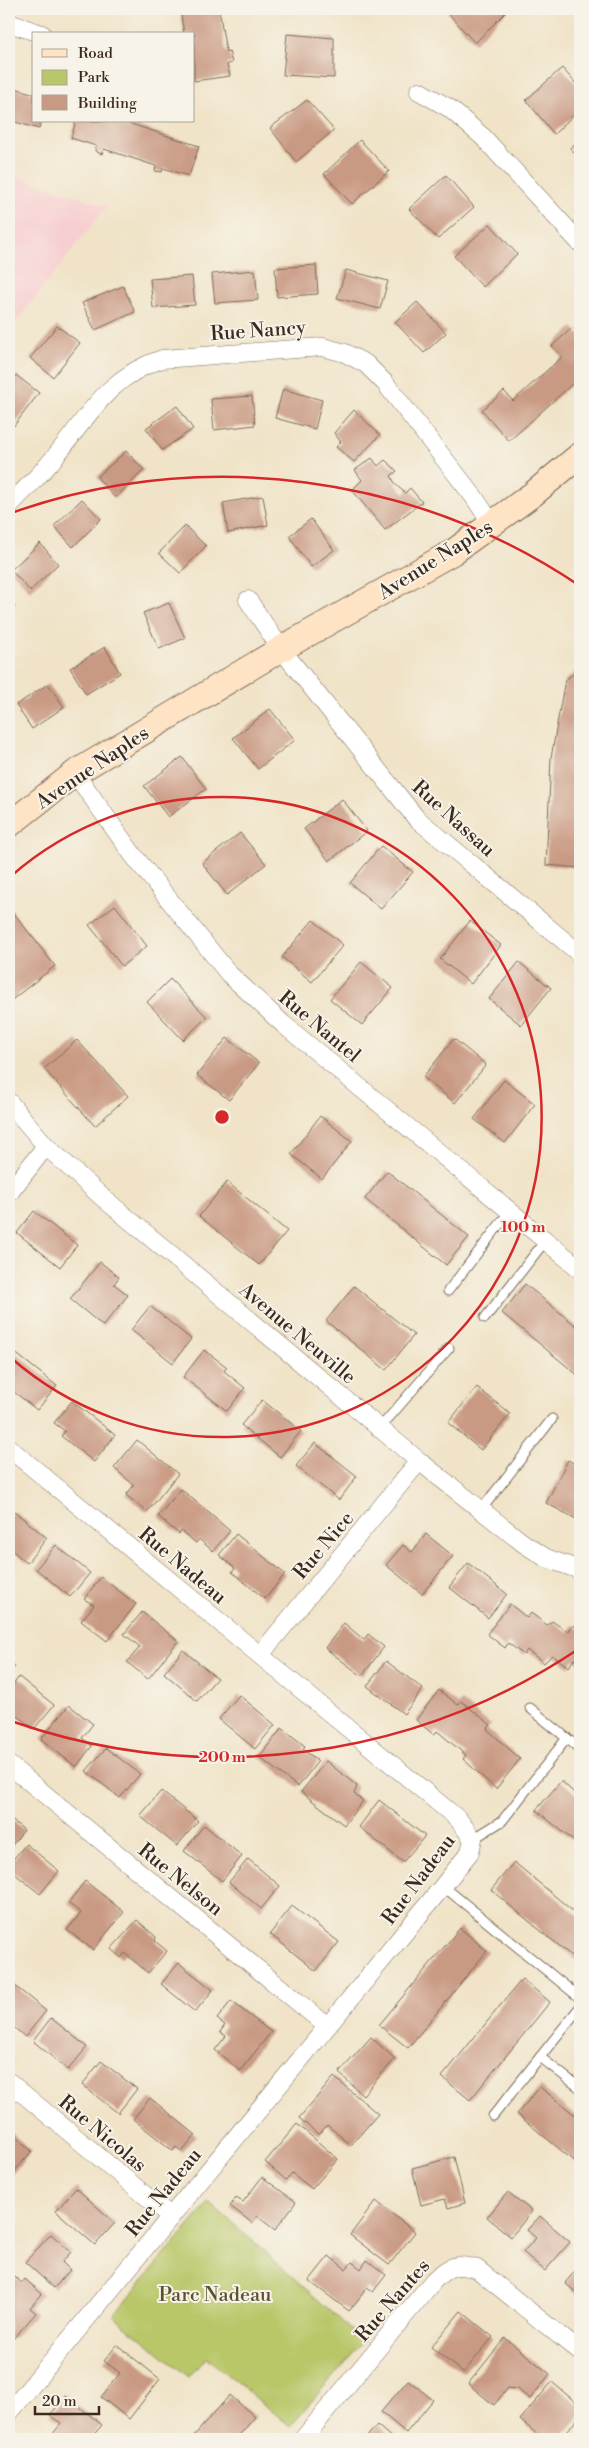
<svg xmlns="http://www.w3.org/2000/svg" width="589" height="2448" viewBox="0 0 589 2448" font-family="'Libre Bodoni',serif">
<rect width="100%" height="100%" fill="#f7f3e8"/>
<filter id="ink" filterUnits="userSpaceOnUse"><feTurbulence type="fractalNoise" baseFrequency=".02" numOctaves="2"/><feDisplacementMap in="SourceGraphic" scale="10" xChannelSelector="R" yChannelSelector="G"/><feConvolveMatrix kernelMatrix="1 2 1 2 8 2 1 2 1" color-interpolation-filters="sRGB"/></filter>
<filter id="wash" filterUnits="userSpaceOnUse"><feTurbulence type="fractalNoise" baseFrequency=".0096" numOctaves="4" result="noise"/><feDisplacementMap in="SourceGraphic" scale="20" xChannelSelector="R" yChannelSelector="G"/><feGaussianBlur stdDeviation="1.12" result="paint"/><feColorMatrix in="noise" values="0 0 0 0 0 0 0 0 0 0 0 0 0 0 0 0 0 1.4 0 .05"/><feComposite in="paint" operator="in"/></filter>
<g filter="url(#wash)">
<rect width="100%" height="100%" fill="#f0e3c7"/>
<!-- built -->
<polygon fill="#f7cfd0" points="9,174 107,206 9,331"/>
<!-- green -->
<polygon fill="#b9c769" stroke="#7a7844" points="209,2202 364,2341 290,2426 206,2357 189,2377 113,2316"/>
<g id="blocks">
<!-- building -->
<g fill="#c99a83">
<polygon points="180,9 219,9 226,52 229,51 232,63 227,64 230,76 194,81 194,34 184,34"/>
<polygon points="450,9 509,9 475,43 447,12"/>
<polygon points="287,34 334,38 334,78 283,75"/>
<polygon points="562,68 580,88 580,109 554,134 526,100"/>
<polygon points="9,86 34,94 34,121 41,121 39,129 12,121 9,130"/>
<polygon points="307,100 334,130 296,162 270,128"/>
<polygon points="76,121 122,121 199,146 189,176 163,168 162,172 155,171 156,166 104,149 102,154 95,151 96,146 71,138"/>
<polygon points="580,139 580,159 570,148"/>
<polygon points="360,140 389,171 352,204 324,174"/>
<polygon points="446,175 474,207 438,239 409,209"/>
<polygon points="490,224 517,254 483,287 454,256"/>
<polygon points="316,265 318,294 277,297 275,268"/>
<polygon points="255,270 258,300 215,303 212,274"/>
<polygon points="346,270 388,281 380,309 337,298"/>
<polygon points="192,276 195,305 153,308 150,279"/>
<polygon points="123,286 135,312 95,330 82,303"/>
<polygon points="417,302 446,333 424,353 395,322"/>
<polygon points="57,326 80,343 53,377 30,358"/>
<polygon points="573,327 580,335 580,377 509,441 482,410 504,391 513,401 562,357 552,346"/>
<polygon points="16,375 39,393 13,427 9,424 9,384"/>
<polygon points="283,389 322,400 315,429 275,418"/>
<polygon points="252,396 255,425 214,430 211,399"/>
<polygon points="177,406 193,429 162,450 146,428"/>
<polygon points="354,410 380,435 354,462 336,447 341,442 334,433"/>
<polygon points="126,451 144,470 115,498 97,477"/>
<polygon points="372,458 378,466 385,460 397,471 391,476 396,485 405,493 410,488 422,502 385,530 352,490 362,480 355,470"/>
<polygon points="263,496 268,525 228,533 223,503"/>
<polygon points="82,499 101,519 73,547 54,526"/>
<polygon points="311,519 334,550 311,567 289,536"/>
<polygon points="185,526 206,546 180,573 159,553"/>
<polygon points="40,543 58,564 30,591 11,570"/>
<polygon points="9,601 15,607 9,613"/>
<polygon points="169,603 185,638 159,649 143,613"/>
<polygon points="105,647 120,673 86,694 70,668"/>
<polygon points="579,666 580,666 580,868 546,865 551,758 565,680 579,670"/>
<polygon points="48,684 64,707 32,729 16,705"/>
<polygon points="270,709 295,740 258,769 233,738"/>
<polygon points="182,757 206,789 168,817 144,786"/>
<polygon points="342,799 367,831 329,861 304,829"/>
<polygon points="240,833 266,864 227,895 202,863"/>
<polygon points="381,846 413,872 381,909 350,883"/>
<polygon points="115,905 147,946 122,966 89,925"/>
<polygon points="9,907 55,966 9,1002"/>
<polygon points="313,920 343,945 312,982 282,957"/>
<polygon points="470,921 501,945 471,984 440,959"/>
<polygon points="361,962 393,988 362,1025 330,999"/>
<polygon points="519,962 551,988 521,1025 489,999"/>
<polygon points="170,979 207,1017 183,1040 147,1002"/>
<polygon points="227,1038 259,1063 229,1100 197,1075"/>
<polygon points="454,1039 486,1065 455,1103 423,1077"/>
<polygon points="77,1040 128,1096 95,1126 44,1069"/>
<polygon points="504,1080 535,1104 505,1143 474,1119"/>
<polygon points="320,1116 352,1141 322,1179 291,1154"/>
<polygon points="387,1171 469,1237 446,1265 365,1199"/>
<polygon points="227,1182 287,1231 259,1265 199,1216"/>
<polygon points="34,1211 77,1245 60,1267 17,1233"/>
<polygon points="100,1262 119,1277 114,1284 128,1295 103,1326 70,1299"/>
<polygon points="525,1284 580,1329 580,1377 502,1313"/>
<polygon points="354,1286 414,1335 386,1370 326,1321"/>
<polygon points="150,1306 191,1339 173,1363 131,1330"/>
<polygon points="204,1350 227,1367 224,1371 245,1388 227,1411 183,1377"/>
<polygon points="14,1352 57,1386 37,1410 9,1388 9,1358"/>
<polygon points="477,1387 510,1414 481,1450 448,1423"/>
<polygon points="262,1400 301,1431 280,1457 241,1425"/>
<polygon points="72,1401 115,1435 94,1462 61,1436 65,1431 54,1423"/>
<polygon points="137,1440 178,1474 147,1512 126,1495 134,1485 114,1468"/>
<polygon points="315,1443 357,1476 339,1500 296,1466"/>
<polygon points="568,1460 580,1467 580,1521 546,1503"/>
<polygon points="181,1489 230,1531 213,1551 199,1539 196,1543 181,1531 179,1534 158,1516"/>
<polygon points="14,1511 47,1538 27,1563 9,1548 9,1518"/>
<polygon points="236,1534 285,1574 265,1599 232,1572 235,1568 219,1555"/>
<polygon points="426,1534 453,1556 422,1594 386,1565 403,1545 412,1552"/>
<polygon points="56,1545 90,1573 70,1597 36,1569"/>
<polygon points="468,1563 507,1594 488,1618 449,1587"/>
<polygon points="101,1577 136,1604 107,1641 81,1621 94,1605 84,1599"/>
<polygon points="510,1604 527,1618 531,1613 547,1625 552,1621 568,1632 573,1625 580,1630 580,1664 574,1659 569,1667 552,1655 544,1663 527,1650 524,1655 508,1643 505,1648 487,1634"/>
<polygon points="142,1612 178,1641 148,1679 127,1662 140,1647 124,1634"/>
<polygon points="344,1623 364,1640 368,1634 384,1647 362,1676 325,1648"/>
<polygon points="183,1650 217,1678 197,1701 164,1673"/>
<polygon points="9,1661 15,1666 9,1674"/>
<polygon points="386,1661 423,1689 404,1714 367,1686"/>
<polygon points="19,1677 54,1705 34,1729 9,1709 9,1690"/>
<polygon points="439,1690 458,1705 461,1701 491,1725 487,1729 520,1759 496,1789 463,1759 466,1755 437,1731 434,1735 416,1720"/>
<polygon points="239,1695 275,1725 255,1749 219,1719"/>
<polygon points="69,1705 93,1724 82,1738 92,1746 76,1767 41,1739"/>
<polygon points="282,1728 305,1746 303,1749 318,1761 298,1787 259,1757"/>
<polygon points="106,1748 140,1774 120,1798 86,1771"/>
<polygon points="326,1761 357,1786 354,1794 363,1801 344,1825 301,1792"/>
<polygon points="561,1781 580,1798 580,1846 536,1810"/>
<polygon points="161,1791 198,1821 177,1846 140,1816"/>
<polygon points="379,1800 425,1836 403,1862 359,1827"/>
<polygon points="9,1818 24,1830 9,1849"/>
<polygon points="204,1825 242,1856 222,1881 184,1851"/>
<polygon points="26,1844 59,1871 40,1894 9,1869 9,1864"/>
<polygon points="248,1859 280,1886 261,1909 229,1882"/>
<polygon points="514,1862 580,1917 580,1963 491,1890"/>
<polygon points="85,1881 124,1912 93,1950 67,1930 81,1913 68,1903"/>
<polygon points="292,1906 339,1942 316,1971 270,1934"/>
<polygon points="137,1920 156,1937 155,1941 167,1951 148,1973 125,1953 121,1958 111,1949"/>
<polygon points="460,1928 487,1951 408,2048 379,2025"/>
<polygon points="179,1963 213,1990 195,2012 161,1984"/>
<polygon points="522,1979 550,2002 470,2100 442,2077"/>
<polygon points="10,1982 46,2011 25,2037 9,2023"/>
<polygon points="231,2001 271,2032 240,2071 215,2050 226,2036 220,2032 225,2025 217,2019"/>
<polygon points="51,2018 87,2047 68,2070 33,2041"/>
<polygon points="371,2037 395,2059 363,2095 339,2073"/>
<polygon points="101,2061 137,2089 118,2113 82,2085"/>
<polygon points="334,2077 378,2114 351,2145 327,2125 319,2135 299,2118"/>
<polygon points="540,2087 580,2119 580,2166 517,2114"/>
<polygon points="150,2098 196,2135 182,2152 176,2147 173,2151 133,2119"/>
<polygon points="297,2124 338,2159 312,2189 292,2173 286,2180 265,2162"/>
<polygon points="9,2131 32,2151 12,2174 9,2171"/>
<polygon points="454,2157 465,2203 448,2208 445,2199 421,2205 412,2168"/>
<polygon points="262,2177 296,2202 275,2230 257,2216 252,2223 230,2206 236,2198 243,2202"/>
<polygon points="76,2188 115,2223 95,2245 56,2211"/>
<polygon points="508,2192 532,2211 511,2237 487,2217"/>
<polygon points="376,2201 415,2232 389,2265 350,2235"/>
<polygon points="540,2216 570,2242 545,2271 523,2252 536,2238 527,2230"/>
<polygon points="51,2234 71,2252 62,2262 70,2270 54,2288 25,2262"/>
<polygon points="329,2256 346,2269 352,2262 361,2269 367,2260 386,2275 373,2292 367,2288 349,2311 309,2281"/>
<polygon points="580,2265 580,2296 565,2283"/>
<polygon points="9,2272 22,2283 25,2279 42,2294 30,2308 36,2313 13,2339 9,2336"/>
<polygon points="461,2311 493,2337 463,2373 431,2347"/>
<polygon points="505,2338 550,2374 530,2399 517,2389 508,2388 494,2405 468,2384"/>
<polygon points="117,2345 160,2379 129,2419 101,2397 120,2373 104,2361"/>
<polygon points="408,2380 433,2400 406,2433 381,2412"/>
<polygon points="552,2382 580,2406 580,2416 560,2439 543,2439 520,2420"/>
<polygon points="230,2395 255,2417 236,2439 191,2439"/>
<polygon points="66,2396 102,2425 90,2439 53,2439 50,2437 61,2424 50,2415"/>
<polygon points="377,2425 393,2439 365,2439"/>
</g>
</g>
</g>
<g filter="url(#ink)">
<use href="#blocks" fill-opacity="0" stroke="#7a6b59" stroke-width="1"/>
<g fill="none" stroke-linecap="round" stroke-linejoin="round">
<defs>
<g id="lane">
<polyline points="448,1291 510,1211"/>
<polyline points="485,1318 545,1241"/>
<polyline points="380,1428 449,1348"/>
<polyline points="481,1510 552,1419"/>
<polyline points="530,1708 580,1749"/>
<polyline points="473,1839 502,1821 567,1738"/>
<polyline points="443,1886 580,1998"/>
<polyline points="580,2007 540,2057 580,2088"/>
<polyline points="493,2116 540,2057"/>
</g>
<g id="street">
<polyline points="9,23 42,34"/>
<polyline points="419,91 449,108 483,137 580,243"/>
<path d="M9,506C24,490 40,475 54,458C89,416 107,377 162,359L323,347L345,353L366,364L385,383L474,497L492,524"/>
<polyline points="248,600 281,649 416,818 580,954"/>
<polyline points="75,773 133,855 229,974 283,1024 580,1269"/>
<polyline points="9,1102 46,1146 102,1197 419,1461 523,1543 546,1558 580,1570"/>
<polyline points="9,1193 46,1146"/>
<polyline points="9,1448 458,1819 473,1839 470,1852 443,1886 9,2413"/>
<polyline points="260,1655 419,1461"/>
<polyline points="9,1765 327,2026"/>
<polyline points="9,2082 170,2216"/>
<path d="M303,2439L434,2280C450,2265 456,2263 477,2269L580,2352"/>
</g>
<polyline id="secondary" points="9,825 75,773 281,649 453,552 533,494 580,455"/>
</defs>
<!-- lane casing -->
<use href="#lane" stroke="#7a6b59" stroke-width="11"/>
<!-- street casing -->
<use href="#street" stroke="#7a6b59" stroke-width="19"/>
<!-- secondary casing -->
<use href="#secondary" stroke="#7a6b59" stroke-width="27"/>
<!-- lane -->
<use href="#lane" stroke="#fff" stroke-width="9"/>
<!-- street -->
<use href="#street" stroke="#fff" stroke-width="18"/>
<!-- secondary -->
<use href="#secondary" stroke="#fee4c5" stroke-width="25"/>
</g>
</g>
<!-- distance rings -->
<g fill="none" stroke="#d62828" stroke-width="2.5">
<path d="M10 877A320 320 0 1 1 10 1357"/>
<path d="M580 1648A640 640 0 0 1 14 1722M14 512A640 640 0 0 1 580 586"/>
</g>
<g text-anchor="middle" stroke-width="4" stroke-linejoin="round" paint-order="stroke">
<!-- street labels -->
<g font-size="20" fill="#3b2a1e" stroke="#f7f3e8">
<text transform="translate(258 330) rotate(-4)" y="7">Rue Nancy</text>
<text transform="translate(435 559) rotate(-32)" y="7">Avenue Naples</text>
<text transform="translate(92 767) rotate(-34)" y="7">Avenue Naples</text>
<text transform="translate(454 818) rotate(42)" y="7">Rue Nassau</text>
<text transform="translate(320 1026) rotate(40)" y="7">Rue Nantel</text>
<text transform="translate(298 1333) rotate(40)" y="7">Avenue Neuville</text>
<text transform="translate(323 1545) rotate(-50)" y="7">Rue Nice</text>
<text transform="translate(183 1565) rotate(40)" y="7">Rue Nadeau</text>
<text transform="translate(181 1879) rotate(39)" y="7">Rue Nelson</text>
<text transform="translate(418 1879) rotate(-53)" y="7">Rue Nadeau</text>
<text transform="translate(103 2133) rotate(40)" y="7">Rue Nicolas</text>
<text transform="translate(163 2192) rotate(-51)" y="7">Rue Nadeau</text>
<text transform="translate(392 2300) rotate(-49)" y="7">Rue Nantes</text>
</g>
<!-- park labels -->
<g font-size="20" fill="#5a5131" stroke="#f7f3e8">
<text x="215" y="2301">Parc Nadeau</text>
</g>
</g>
<circle cx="222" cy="1117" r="8" fill="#d62828" stroke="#f7f3e8" stroke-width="2.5"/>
<g font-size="15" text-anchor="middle" font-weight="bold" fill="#d62828" stroke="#f7f3e8" stroke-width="4" stroke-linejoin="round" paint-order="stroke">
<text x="523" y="1232">100 m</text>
<text x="222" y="1762">200 m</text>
</g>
<!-- margin -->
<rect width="589" height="2448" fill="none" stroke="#f7f3e8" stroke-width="30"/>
<!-- legend -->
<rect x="32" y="32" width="162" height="90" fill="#f7f3e8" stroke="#aca397"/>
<rect x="42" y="49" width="25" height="8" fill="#fee4c5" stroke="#aca397"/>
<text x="78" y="58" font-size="15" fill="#3b2a1e">Road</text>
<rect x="42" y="70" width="25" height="15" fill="#b9c769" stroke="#aca397"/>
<text x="78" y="82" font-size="15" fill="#3b2a1e">Park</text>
<rect x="42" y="95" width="25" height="15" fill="#c99a83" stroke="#aca397"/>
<text x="78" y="108" font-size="15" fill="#3b2a1e">Building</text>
<!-- scale -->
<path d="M35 2406v8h64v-8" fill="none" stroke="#3b2a1e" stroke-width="2.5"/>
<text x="42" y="2406" font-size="15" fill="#3b2a1e" stroke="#f7f3e8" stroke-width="4" paint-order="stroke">20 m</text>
</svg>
